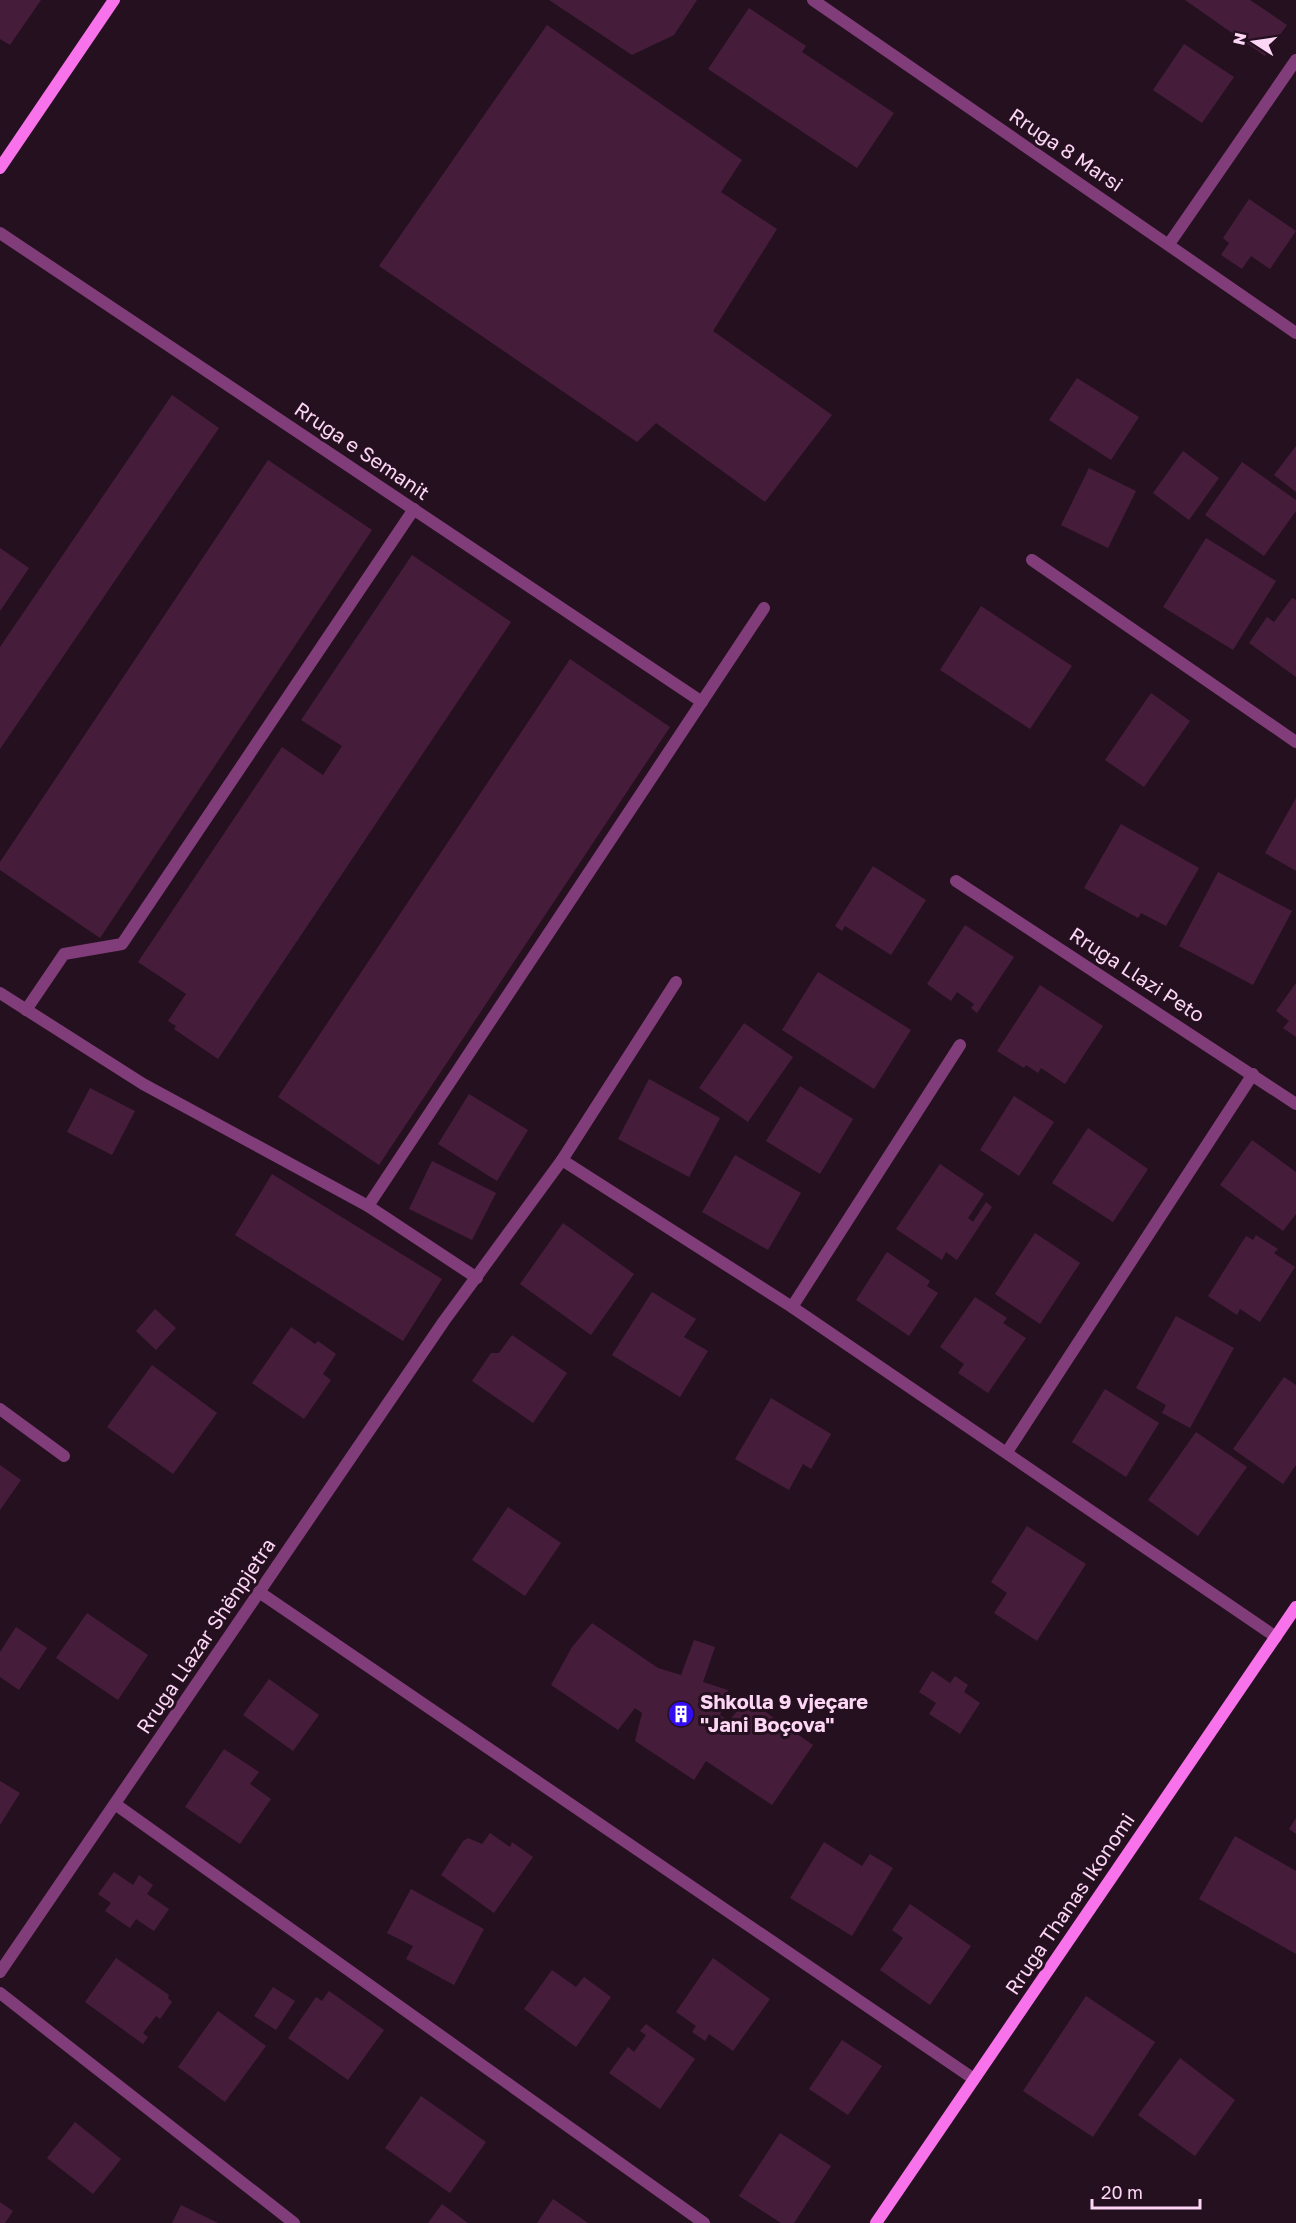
<svg xmlns="http://www.w3.org/2000/svg" width="1296" height="2223" viewBox="0 0 1296 2223" font-family="'Golos Text',sans-serif">
<rect width="100%" height="100%" fill="#251020"/>
<!-- building -->
<g fill="#451d3a">
<polygon points="0,0 41,0 10,45 0,39"/>
<polygon points="549,0 697,0 674,35 632,55"/>
<polygon points="1185,0 1250,0 1287,25 1265,56"/>
<polygon points="749,8 806,46 802,52 894,113 857,168 708,69"/>
<polygon points="547,25 742,160 721,192 777,229 713,331 832,415 765,502 656,423 637,442 379,266"/>
<polygon points="1184,44 1234,77 1202,123 1153,90"/>
<polygon points="1249,199 1296,231 1270,269 1251,256 1242,269 1221,255 1229,243 1223,238"/>
<polygon points="1077,378 1139,417 1111,460 1049,420"/>
<polygon points="172,395 219,428 0,749 0,647"/>
<polygon points="1296,446 1296,492 1274,475"/>
<polygon points="1183,451 1219,478 1189,520 1153,493"/>
<polygon points="268,460 372,530 100,938 0,870 0,862"/>
<polygon points="1242,462 1296,500 1296,511 1264,556 1205,515"/>
<polygon points="1089,468 1136,491 1108,548 1061,525"/>
<polygon points="1206,538 1276,581 1233,650 1163,607"/>
<polygon points="0,548 29,568 0,611"/>
<polygon points="412,555 511,622 218,1059 174,1029 176,1026 168,1021 186,994 138,962 282,747 323,775 342,746 301,720"/>
<polygon points="1292,598 1296,600 1296,677 1249,643 1267,617 1274,622"/>
<polygon points="981,606 1072,666 1030,729 940,670"/>
<polygon points="570,659 670,727 379,1165 278,1097"/>
<polygon points="1151,693 1190,721 1144,787 1105,760"/>
<polygon points="1296,798 1296,871 1265,853"/>
<polygon points="1121,824 1199,868 1166,926 1141,913 1138,918 1084,888"/>
<polygon points="873,866 926,900 891,955 845,926 842,931 835,926"/>
<polygon points="1218,872 1292,911 1253,985 1179,946"/>
<polygon points="965,925 1014,957 977,1013 971,1008 974,1004 957,992 951,1001 927,984"/>
<polygon points="818,972 911,1030 874,1089 782,1030"/>
<polygon points="1296,983 1296,1037 1283,1028 1289,1021 1276,1011"/>
<polygon points="1040,985 1103,1026 1065,1084 1041,1068 1038,1073 1026,1065 1024,1068 997,1051"/>
<polygon points="744,1023 793,1057 748,1122 699,1088"/>
<polygon points="649,1079 720,1118 689,1177 618,1139"/>
<polygon points="800,1086 853,1119 820,1174 766,1141"/>
<polygon points="90,1088 135,1111 112,1155 67,1132"/>
<polygon points="469,1094 528,1130 497,1181 438,1144"/>
<polygon points="1014,1096 1054,1122 1019,1176 980,1150"/>
<polygon points="1088,1128 1148,1169 1113,1222 1052,1183"/>
<polygon points="1252,1140 1296,1172 1296,1214 1283,1231 1220,1185"/>
<polygon points="735,1155 801,1193 768,1250 702,1212"/>
<polygon points="432,1161 496,1193 472,1240 409,1209"/>
<polygon points="940,1164 984,1194 968,1218 973,1222 986,1202 992,1207 957,1260 946,1252 942,1260 896,1229"/>
<polygon points="272,1174 442,1279 403,1341 235,1235"/>
<polygon points="563,1223 634,1274 591,1335 520,1284"/>
<polygon points="1035,1233 1080,1263 1040,1324 995,1294"/>
<polygon points="1256,1235 1278,1249 1274,1253 1295,1267 1260,1322 1240,1309 1237,1315 1208,1296 1246,1236 1253,1240"/>
<polygon points="887,1252 930,1281 927,1286 938,1293 909,1336 856,1300"/>
<polygon points="652,1292 696,1319 684,1337 708,1351 680,1397 612,1355"/>
<polygon points="975,1297 1007,1318 1003,1323 1026,1338 988,1393 958,1373 964,1364 940,1347"/>
<polygon points="155,1309 176,1328 156,1350 136,1331"/>
<polygon points="1176,1316 1234,1348 1190,1428 1162,1413 1166,1405 1136,1388"/>
<polygon points="291,1327 315,1344 318,1341 336,1354 323,1374 331,1380 304,1419 252,1383"/>
<polygon points="512,1335 567,1373 533,1423 472,1381 491,1353 499,1353"/>
<polygon points="152,1365 217,1413 173,1474 107,1427"/>
<polygon points="1284,1377 1296,1385 1296,1465 1283,1484 1233,1449"/>
<polygon points="1105,1389 1159,1423 1126,1477 1072,1442"/>
<polygon points="771,1398 831,1434 811,1469 803,1464 789,1490 735,1459"/>
<polygon points="1196,1432 1247,1467 1198,1536 1148,1500"/>
<polygon points="0,1465 21,1480 0,1510"/>
<polygon points="508,1507 561,1543 525,1596 472,1560"/>
<polygon points="1027,1526 1086,1564 1037,1641 994,1613 1007,1593 991,1582"/>
<polygon points="87,1613 148,1655 118,1700 56,1658"/>
<polygon points="592,1623 658,1668 681,1675 694,1640 715,1647 703,1682 728,1690 720,1715 729,1721 747,1699 813,1745 772,1805 706,1761 694,1780 635,1741 642,1713 635,1708 618,1730 551,1685 572,1647"/>
<polygon points="16,1627 47,1648 19,1690 0,1677 0,1652"/>
<polygon points="932,1671 950,1683 955,1676 968,1685 964,1692 980,1703 960,1734 929,1714 936,1703 919,1692"/>
<polygon points="269,1679 319,1715 293,1751 243,1715"/>
<polygon points="224,1749 259,1772 250,1784 271,1799 240,1844 185,1807"/>
<polygon points="0,1781 20,1793 0,1825"/>
<polygon points="1296,1818 1296,1834 1289,1829"/>
<polygon points="490,1833 510,1847 512,1842 533,1857 494,1913 441,1875 463,1841 468,1838 482,1844"/>
<polygon points="1235,1836 1296,1871 1296,1954 1199,1899"/>
<polygon points="824,1842 862,1866 870,1854 893,1868 852,1936 790,1898"/>
<polygon points="114,1872 133,1885 139,1875 153,1885 147,1894 169,1909 154,1931 136,1919 130,1928 105,1911 111,1903 98,1894"/>
<polygon points="411,1889 484,1929 454,1985 406,1959 413,1946 387,1933"/>
<polygon points="910,1904 971,1946 930,2005 880,1970 903,1938 892,1930"/>
<polygon points="116,1958 169,1995 168,1998 172,2002 160,2019 156,2016 143,2033 148,2037 143,2044 85,2002"/>
<polygon points="713,1958 770,1999 733,2051 709,2034 705,2041 692,2032 696,2026 676,2012"/>
<polygon points="552,1970 576,1987 584,1977 611,1997 576,2047 524,2009"/>
<polygon points="273,1987 295,2001 276,2030 254,2016"/>
<polygon points="329,1991 384,2030 348,2080 288,2038 316,1997 322,2001"/>
<polygon points="1086,1996 1155,2042 1093,2137 1023,2091"/>
<polygon points="218,2011 266,2046 225,2102 178,2067"/>
<polygon points="646,2024 695,2059 660,2109 609,2073 628,2047 634,2052 646,2035 640,2031"/>
<polygon points="842,2040 882,2066 848,2115 809,2089"/>
<polygon points="1180,2058 1235,2100 1195,2156 1138,2115"/>
<polygon points="421,2096 486,2142 450,2193 385,2148"/>
<polygon points="75,2122 121,2159 93,2194 47,2158"/>
<polygon points="780,2133 831,2166 794,2223 781,2223 739,2196"/>
<polygon points="553,2199 588,2223 537,2223"/>
<polygon points="0,2202 13,2211 5,2223 0,2223"/>
<polygon points="442,2204 468,2223 428,2223"/>
<polygon points="181,2205 218,2223 172,2223"/>
</g>
<g fill="none" stroke-linecap="round" stroke-linejoin="round">
<!-- lane -->
<g stroke="#813d7a" stroke-width="12">
<polyline points="0,993 143,1084 368,1206"/>
<polyline points="26,1010 64,954 122,944 414,509"/>
<polyline points="477,1278 368,1206 764,608"/>
</g>
<!-- street -->
<g stroke="#813d7a" stroke-width="12">
<polyline points="813,0 1296,333"/>
<polyline points="0,233 702,702"/>
<polyline points="1169,244 1296,60"/>
<polyline points="1032,560 1296,742"/>
<polyline points="956,881 1296,1104"/>
<polyline points="562,1160 792,1307 1276,1637"/>
<polyline points="792,1307 960,1045"/>
<polyline points="0,1409 64,1456"/>
<polyline points="1007,1452 1253,1074"/>
<polyline points="259,1592 974,2079"/>
<polyline points="115,1804 704,2223"/>
<polyline points="0,1972 444,1321 562,1160 676,982"/>
<polyline points="0,1993 294,2223"/>
</g>
<!-- secondary -->
<g stroke="#f872eb" stroke-width="12">
<polyline points="0,168 114,0"/>
<polyline points="876,2223 1296,1607"/>
</g>
</g>
<!-- icons -->
<defs>
<symbol id="building-disc" viewBox="-11 -11 22 22"><circle r="9.5" fill="#330cf2" stroke="#251020"/><path d="M-4-6H4V6H1V3H-1V6H-4ZM-2.5-4.3h1.7v1.8h-1.7ZM.8-4.3h1.7v1.8H.8ZM-2.5-1h1.7V.8h-1.7ZM.8-1h1.7V.8H.8Z" fill="#fff"/></symbol>
</defs>
<g fill-rule="evenodd">
<use href="#building-disc" x="666" y="1699" width="30" height="30"/>
</g>
<g text-anchor="middle" stroke-width="6" stroke-linejoin="round" paint-order="stroke">
<!-- street labels -->
<g font-size="20" fill="#fdd6f6" stroke="#251020">
<text transform="translate(1066 150) rotate(34)" y="7">Rruga 8 Marsi</text>
<text transform="translate(362 451) rotate(34)" y="7">Rruga e Semanit</text>
<text transform="translate(1137 975) rotate(33)" y="7">Rruga Llazi Peto</text>
<text transform="translate(206 1636) rotate(-56)" y="7">Rruga Llazar Shënpjetra</text>
<text transform="translate(1070 1904) rotate(-56)" y="7">Rruga Thanas Ikonomi</text>
</g>
<!-- poi labels -->
<g font-size="20" font-weight="bold" fill="#fdd6f6" stroke="#251020" text-anchor="start">
<text x="700" y="1709">Shkolla 9 vjeçare<tspan x="700" dy="23">"Jani Boçova"</tspan></text>
</g>
</g>
<!-- north arrow -->
<g transform="translate(1254 42) rotate(282)" stroke="#251020" stroke-width="4.5" paint-order="stroke">
<path d="M0-4.5L10 22L0 15L-10 22Z" fill="#fdd6f6"/>
<text y="-9" font-size="16" font-weight="bold" text-anchor="middle" fill="#fdd6f6">N</text>
</g>
<!-- scale -->
<path d="M1092 2199v9h108v-9" fill="none" stroke="#fdd6f6" stroke-width="3"/>
<text x="1101" y="2199" font-size="18" fill="#fdd6f6" stroke="#251020" stroke-width="4.5" paint-order="stroke">20 m</text>
</svg>
